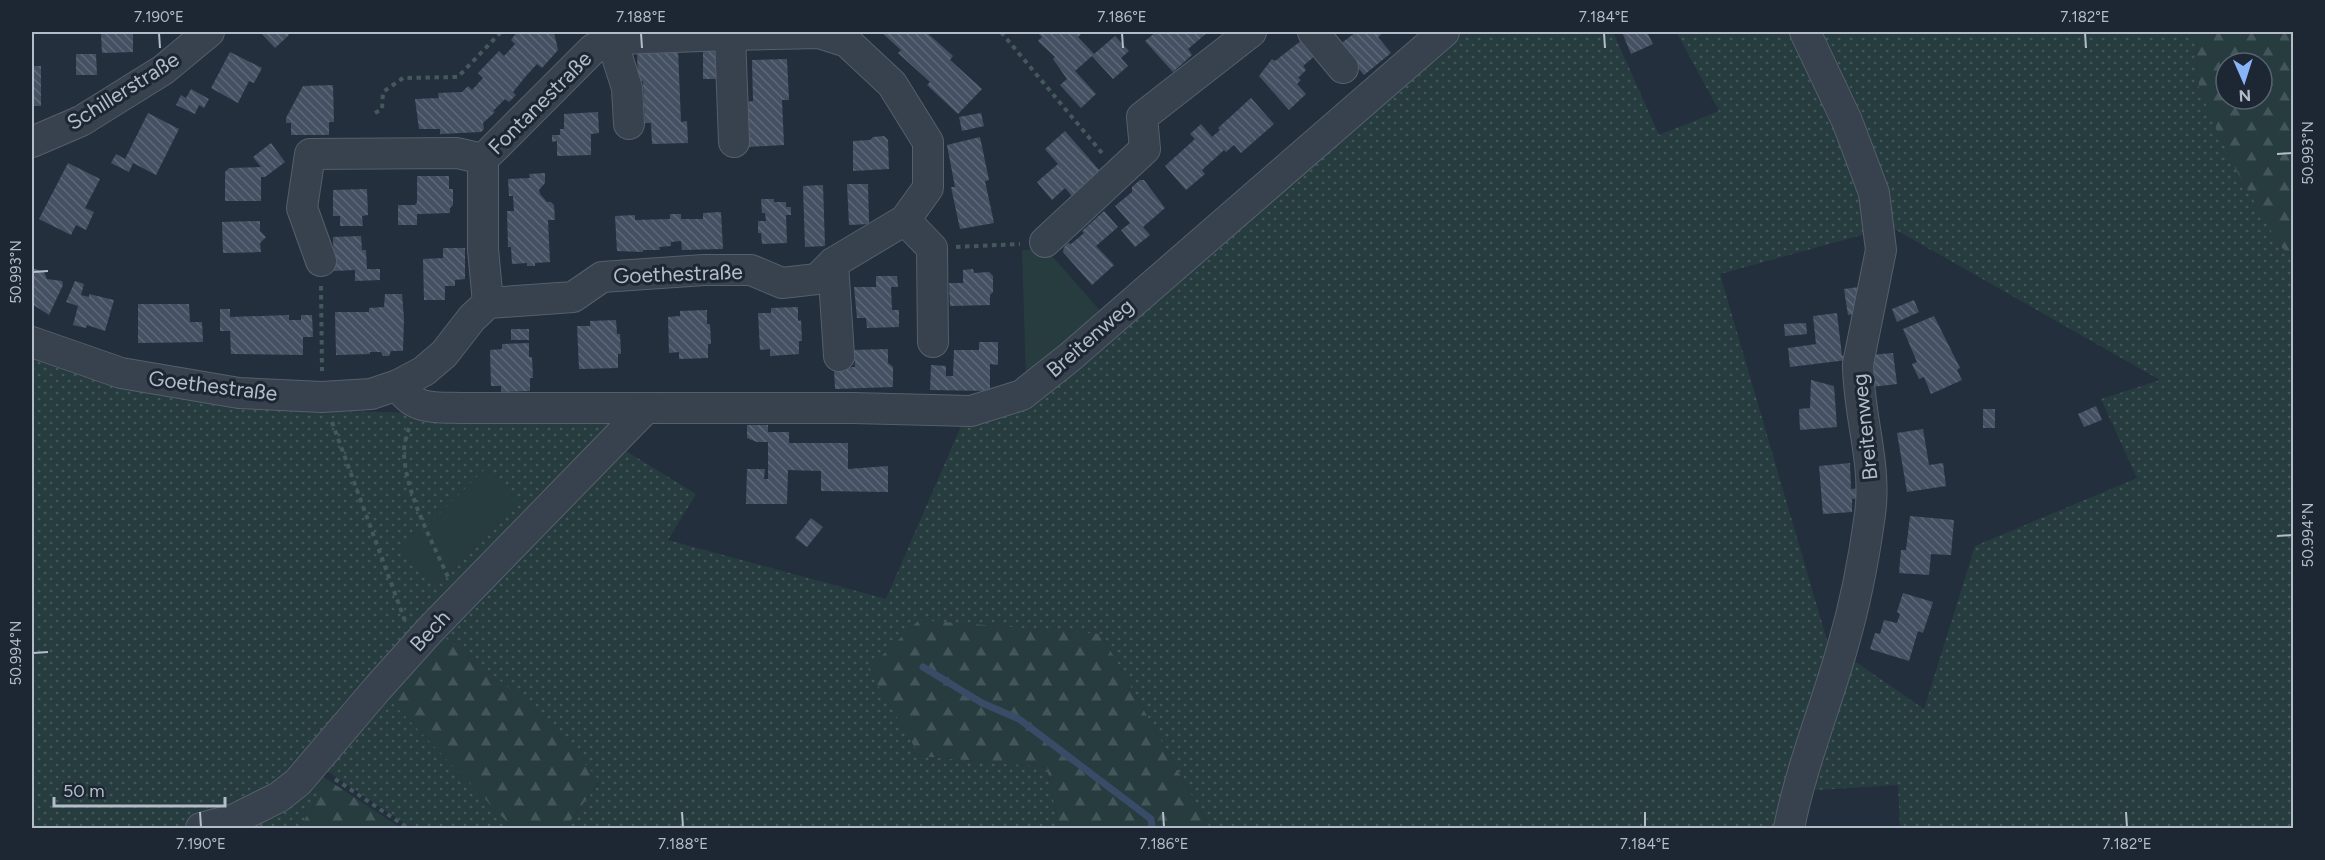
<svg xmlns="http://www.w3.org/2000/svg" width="2325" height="860" viewBox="0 0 2325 860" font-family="Figtree,sans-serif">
<defs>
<pattern id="grass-dots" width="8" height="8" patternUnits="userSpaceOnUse" patternTransform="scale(1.5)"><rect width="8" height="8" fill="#263c3f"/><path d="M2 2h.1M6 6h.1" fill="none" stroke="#435659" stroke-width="1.8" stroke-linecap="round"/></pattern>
<pattern id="forest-firs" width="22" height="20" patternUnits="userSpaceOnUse" patternTransform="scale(1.5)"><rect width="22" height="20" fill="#263c3f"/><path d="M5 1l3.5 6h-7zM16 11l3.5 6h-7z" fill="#435659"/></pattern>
<pattern id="building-back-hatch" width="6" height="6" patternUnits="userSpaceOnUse" patternTransform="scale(1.5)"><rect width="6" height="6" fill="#455162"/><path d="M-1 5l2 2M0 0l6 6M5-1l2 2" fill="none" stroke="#5d6877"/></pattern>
</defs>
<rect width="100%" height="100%" fill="#242f3e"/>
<!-- grass -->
<g fill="url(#grass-dots)">
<polygon points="1450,32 1613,32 1659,135 1719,111 1677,33 1680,32 2192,32 2196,38 2199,89 2279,245 2293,258 2293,828 1900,828 1898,785 1801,791 1843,653 1924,709 1975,546 2137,478 2101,399 2160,380 1891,227 1720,274 1828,644 1836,649 1786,828 1210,828 1101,634 919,756 1047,767 1059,828 565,828 600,782 434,629 618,446 696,494 668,540 886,599 965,417 994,414"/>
<polygon points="32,349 294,410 631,418 318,755 235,812 178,828 32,828"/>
<polygon points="381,691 513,828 412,828 321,767"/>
<polygon points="316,772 318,795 300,828 221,828"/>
</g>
<!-- forest -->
<g fill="url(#forest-firs)" fill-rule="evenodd">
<path d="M2192,32H2293V258L2279,245L2231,161L2199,89L2196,38ZM2226,63H2262V99H2226Z"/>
<polygon points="919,620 1101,634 1210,828 1059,828 1047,767 920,756 868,669"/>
<polygon points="434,629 536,709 600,781 565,828 513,828 381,691"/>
<polygon points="316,772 401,828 300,828 318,795"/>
</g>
<!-- park -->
<g fill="#263c3f">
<polygon points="1046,249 1104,315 1026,379 1022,250"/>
<polygon points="484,470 516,502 432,584 400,552"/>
</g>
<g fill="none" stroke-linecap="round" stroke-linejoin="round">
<!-- stream -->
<polyline stroke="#394c67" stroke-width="7" points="923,667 982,703 1019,719 1151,819 1152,828"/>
</g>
<!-- building -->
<g fill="url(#building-back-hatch)">
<polygon points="101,32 133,32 133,52 102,53"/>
<polygon points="260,32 286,32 289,35 275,48"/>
<polygon points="517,32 554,32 558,50 542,68 537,64 526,76 513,92 516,95 509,102 505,99 493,111 495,112 483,123 484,129 481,132 440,134 440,129 419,129 415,99 439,98 438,93 462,92 468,86 472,90 483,78 478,73 499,51 504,56 515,44 511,40"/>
<polygon points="881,32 926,32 953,56 950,60 982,89 958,114 927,85 930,82 898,53 901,50"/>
<polygon points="1037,32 1078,32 1081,34 1078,37 1094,54 1115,36 1129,51 1121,58 1128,66 1113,79 1092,56 1075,71 1096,94 1081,108 1060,85 1067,79 1053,59 1055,57 1038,41 1042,37"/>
<polygon points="1156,32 1208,32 1188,49 1192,55 1173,72 1145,41"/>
<polygon points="1356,32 1384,32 1378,37 1391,53 1364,75 1339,45"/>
<polygon points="1622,32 1647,32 1653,44 1631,54"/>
<polygon points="1302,40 1316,55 1303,66 1306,70 1298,78 1301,80 1297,84 1306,94 1289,110 1259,76 1272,59 1275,61"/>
<polygon points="703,48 723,48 724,79 703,79"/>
<polygon points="678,49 681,122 687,121 688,143 652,144 651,123 645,123 643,81 638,82 637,51"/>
<polygon points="230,52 262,68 254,83 249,81 238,103 211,88"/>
<polygon points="76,54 96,54 97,75 76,75"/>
<polygon points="787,59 789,100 782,100 784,145 748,147 747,102 753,101 752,60"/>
<rect x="32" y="66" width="9" height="40"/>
<polygon points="333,85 334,122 329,122 329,135 291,135 291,123 286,123 286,118 303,86"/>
<polygon points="191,89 209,99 204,108 199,105 195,114 176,105 181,95 186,98"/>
<polygon points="1251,98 1274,124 1241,153 1234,145 1226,152 1224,150 1202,170 1205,174 1186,190 1165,166 1195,139 1190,134 1201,124 1212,137 1220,130 1218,128"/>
<polygon points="598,112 599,133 591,134 591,155 557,156 557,141 552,142 552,135 560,135 560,129 564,129 564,114"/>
<polygon points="148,113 179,129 156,175 133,163 129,172 111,163 116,154 125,159"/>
<polygon points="981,113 984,126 962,131 959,117"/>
<polygon points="1065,131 1100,171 1072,196 1065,188 1052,200 1037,182 1058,164 1045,149"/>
<polygon points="884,136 888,140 889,169 853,171 853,141 870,140 873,137"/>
<polygon points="980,137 989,180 985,181 994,223 960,229 951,187 955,187 947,145"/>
<polygon points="271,143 285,162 265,177 261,177 261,201 225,201 225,172 229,168 261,167 253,157"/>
<polygon points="68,163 100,179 85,208 94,212 86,230 76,225 71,235 39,219"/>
<polygon points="545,173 545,183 539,190 540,194 547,202 551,202 554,205 555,220 548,220 550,262 535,263 535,266 527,266 527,263 512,264 511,247 508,247 507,211 514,211 513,196 509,196 508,179 530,178 529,174"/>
<polygon points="417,176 449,176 449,189 453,189 453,205 450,208 450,213 417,214 417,225 398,225 398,205 415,205 417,202"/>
<polygon points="1140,180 1144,180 1165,208 1143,227 1150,235 1135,247 1121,230 1130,223 1115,206 1132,192 1132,187"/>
<polygon points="847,184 868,184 869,224 849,225"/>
<polygon points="823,185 825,246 805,247 803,186"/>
<polygon points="367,189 368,215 362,216 363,226 340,226 340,216 333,216 333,190"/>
<polygon points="761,199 774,199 774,202 786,202 786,207 791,207 791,215 786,215 787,243 762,244 761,233 758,233 758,221 766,221 765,213 762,213"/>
<polygon points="1104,211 1118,227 1096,246 1114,265 1092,285 1063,252 1064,247 1068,243 1071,244 1084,233 1082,231"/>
<polygon points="721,212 723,249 682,250 681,241 671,242 671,246 659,247 660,250 643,250 643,252 617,251 615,216 635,215 635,220 670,219 670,214 681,214 681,219 703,219 703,213"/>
<polygon points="260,221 260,231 266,237 260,243 261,252 223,253 222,222"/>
<polygon points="361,236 362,250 366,250 367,269 380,269 380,280 355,281 355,270 334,271 333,237"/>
<polygon points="443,248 465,248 465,279 455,280 455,286 445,286 445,300 424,300 423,259 443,258"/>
<polygon points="32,268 44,272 47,279 62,281 63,285 49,315 32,304"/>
<polygon points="973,269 974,273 989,272 993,276 993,292 990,295 990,305 950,306 949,283 963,283 963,270"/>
<polygon points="876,276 897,276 898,287 891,287 892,310 899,310 899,327 867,328 866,318 857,318 854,287 876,287"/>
<polygon points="75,281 84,284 81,295 89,297 89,294 114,300 105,331 87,325 86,328 73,325 78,306 66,302"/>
<polygon points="1859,287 1863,313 1848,315 1844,289"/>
<polygon points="385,294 402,294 404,319 403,351 391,351 389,356 383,356 381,352 370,352 370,354 336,355 335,312 369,312 369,308 384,307"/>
<polygon points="1914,300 1919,312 1897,322 1892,309"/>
<polygon points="138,304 189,304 190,322 202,322 203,342 138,343"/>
<polygon points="798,307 798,321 801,320 802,341 799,341 799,354 770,356 770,349 760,350 758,313 771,313 771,308"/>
<polygon points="220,309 230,309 230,317 289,315 289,320 301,320 301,315 312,315 313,337 303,337 303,355 231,354 230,331 220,331"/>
<polygon points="707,310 707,324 710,324 711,344 708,344 708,358 679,359 679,352 669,353 668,317 680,316 680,311"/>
<polygon points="1837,313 1842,356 1846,355 1847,360 1790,367 1788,348 1816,344 1813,316"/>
<polygon points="1934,316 1960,368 1957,370 1962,380 1931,394 1924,377 1919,379 1912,364 1917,362 1903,329"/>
<polygon points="616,320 617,334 620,334 621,354 618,354 618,368 579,369 577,326 590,326 590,321"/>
<polygon points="1806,323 1807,334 1785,336 1784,324"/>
<rect x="511" y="329" width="18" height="11"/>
<polygon points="979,342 998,342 998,365 990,364 990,391 930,390 931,365 946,366 946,376 953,376 954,350 979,350"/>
<polygon points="529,343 529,357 532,357 533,378 530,378 530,391 501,392 501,386 491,386 490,350 502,349 502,344"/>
<polygon points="888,349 888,363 893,367 893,387 835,389 834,368 855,367 854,350"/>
<polygon points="1893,353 1897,384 1871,387 1868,355"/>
<polygon points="1811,380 1834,386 1837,427 1800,430 1799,409 1810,408"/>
<polygon points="2096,406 2102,420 2084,427 2078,414"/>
<rect x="1983" y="409" width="12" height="19"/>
<polygon points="747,425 768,425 768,432 789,432 789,443 848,443 848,469 888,466 888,492 821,491 821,471 788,470 787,504 746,504 747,469 765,469 764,479 768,479 768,442 757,442 747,438"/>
<polygon points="1923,429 1929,465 1943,463 1946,486 1907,492 1897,433"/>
<polygon points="1850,463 1851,489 1862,488 1863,498 1852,499 1852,512 1823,514 1819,466"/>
<polygon points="1910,516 1954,520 1951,555 1931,554 1929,575 1899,573 1901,550 1906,550"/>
<polygon points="811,518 823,527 807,547 795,538"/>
<polygon points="1903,593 1933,602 1923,633 1918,631 1909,661 1870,649 1875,633 1880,634 1884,620 1897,623 1900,614 1897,612"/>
</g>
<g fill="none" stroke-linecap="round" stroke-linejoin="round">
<defs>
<g id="minor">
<polyline points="1313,32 1343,68"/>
<polyline points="730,35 734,142"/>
<polyline points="612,41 627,88 629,124"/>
<polyline points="32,142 81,121 163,70 209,32"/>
<polyline points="905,220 932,248 933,342"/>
<polyline points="1045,242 1145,149 1142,117 1251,32"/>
<polyline points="321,261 302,208 310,154 457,153 483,159"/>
<polyline points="833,263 839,356"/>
<polyline points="32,342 121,373 239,393 322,397 371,394 398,385 424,371 444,354 472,318 488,303 573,297 602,277 704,270 751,270 782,283 817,279 833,263 905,220 928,188 928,142 892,84 847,42 819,33 730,35 617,39 593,49 483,159 483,249 488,303"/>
<path d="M398,385C413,411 436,407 462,408H853L971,411L1022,395L1070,357L1444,32"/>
<polyline points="201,828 235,819 279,797 298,782 377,689 430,630 646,408"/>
<path d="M1789,828C1801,767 1825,709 1842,649C1855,605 1864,559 1870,514C1877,464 1858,414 1858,364L1881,250L1874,193L1847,121L1805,32"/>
</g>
</defs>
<!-- minor casing -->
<use href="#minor" stroke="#565f6c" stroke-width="32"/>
<!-- path -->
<g stroke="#44595c" stroke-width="4" stroke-dasharray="4.5 4.5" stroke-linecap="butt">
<polyline points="1001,32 1102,153"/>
<polyline points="375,113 382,109 383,92 403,78 458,77 501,32"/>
<polyline points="956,247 1020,244"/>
<polyline points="321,286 322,371"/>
<polyline points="332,422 405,621"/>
<path d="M409,428C407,435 404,444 404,451C404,490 432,541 448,577"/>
<polyline points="335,779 408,828"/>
</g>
<!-- minor -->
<use href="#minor" stroke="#38414e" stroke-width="30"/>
</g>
<!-- ticks -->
<path fill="none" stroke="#b4bcc9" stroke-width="2" d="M159,33L160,48M641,33L642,48M1122,33L1123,48M1604,33L1605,48M2085,33L2086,48M2277,154L2292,153M33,272L48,271M2277,536L2292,535M33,653L48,652M200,812L201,827M682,812L683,827M1163,812L1164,827M1645,812V827M2126,812L2127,827"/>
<g text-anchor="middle" stroke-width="6" stroke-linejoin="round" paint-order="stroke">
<!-- street labels -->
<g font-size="21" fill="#b4bcc9" stroke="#1d2633">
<text transform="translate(123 91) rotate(-32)" y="7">Schillerstraße</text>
<text transform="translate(540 103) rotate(-45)" y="7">Fontanestraße</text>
<text transform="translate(678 274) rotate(-2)" y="7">Goethestraße</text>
<text transform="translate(1090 338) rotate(-41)" y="7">Breitenweg</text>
<text transform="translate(213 386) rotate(7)" y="7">Goethestraße</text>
<text transform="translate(1865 427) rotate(-96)" y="7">Breitenweg</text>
<text transform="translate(430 631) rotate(-47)" y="7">Bech</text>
</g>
</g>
<!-- border -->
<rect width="2325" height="860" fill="none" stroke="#1d2633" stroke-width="66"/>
<!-- north arrow -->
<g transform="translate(2244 81) rotate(177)"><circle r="28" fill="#1d2633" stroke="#59626f" stroke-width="1.5"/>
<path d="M0-4.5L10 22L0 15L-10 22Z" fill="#8ab4f8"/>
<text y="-9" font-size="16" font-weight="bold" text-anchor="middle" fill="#b4bcc9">N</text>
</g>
<!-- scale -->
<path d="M54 797v9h171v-9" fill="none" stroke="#b4bcc9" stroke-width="3"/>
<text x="63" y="797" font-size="18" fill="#b4bcc9" stroke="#1d2633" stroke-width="4.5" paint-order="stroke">50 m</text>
<rect x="33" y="33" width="2259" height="794" fill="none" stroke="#b4bcc9" stroke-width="2"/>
<g font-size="15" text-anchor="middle" fill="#b4bcc9">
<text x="159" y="22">7.190°E</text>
<text x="641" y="22">7.188°E</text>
<text x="1122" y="22">7.186°E</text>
<text x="1604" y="22">7.184°E</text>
<text x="2085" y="22">7.182°E</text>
<text transform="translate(2308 153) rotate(-90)" y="5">50.993°N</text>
<text transform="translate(16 272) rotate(-90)" y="5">50.993°N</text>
<text transform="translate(2308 535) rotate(-90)" y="5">50.994°N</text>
<text transform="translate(16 653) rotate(-90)" y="5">50.994°N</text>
<text x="201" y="849">7.190°E</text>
<text x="683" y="849">7.188°E</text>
<text x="1164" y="849">7.186°E</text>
<text x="1645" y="849">7.184°E</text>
<text x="2127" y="849">7.182°E</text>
</g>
</svg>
